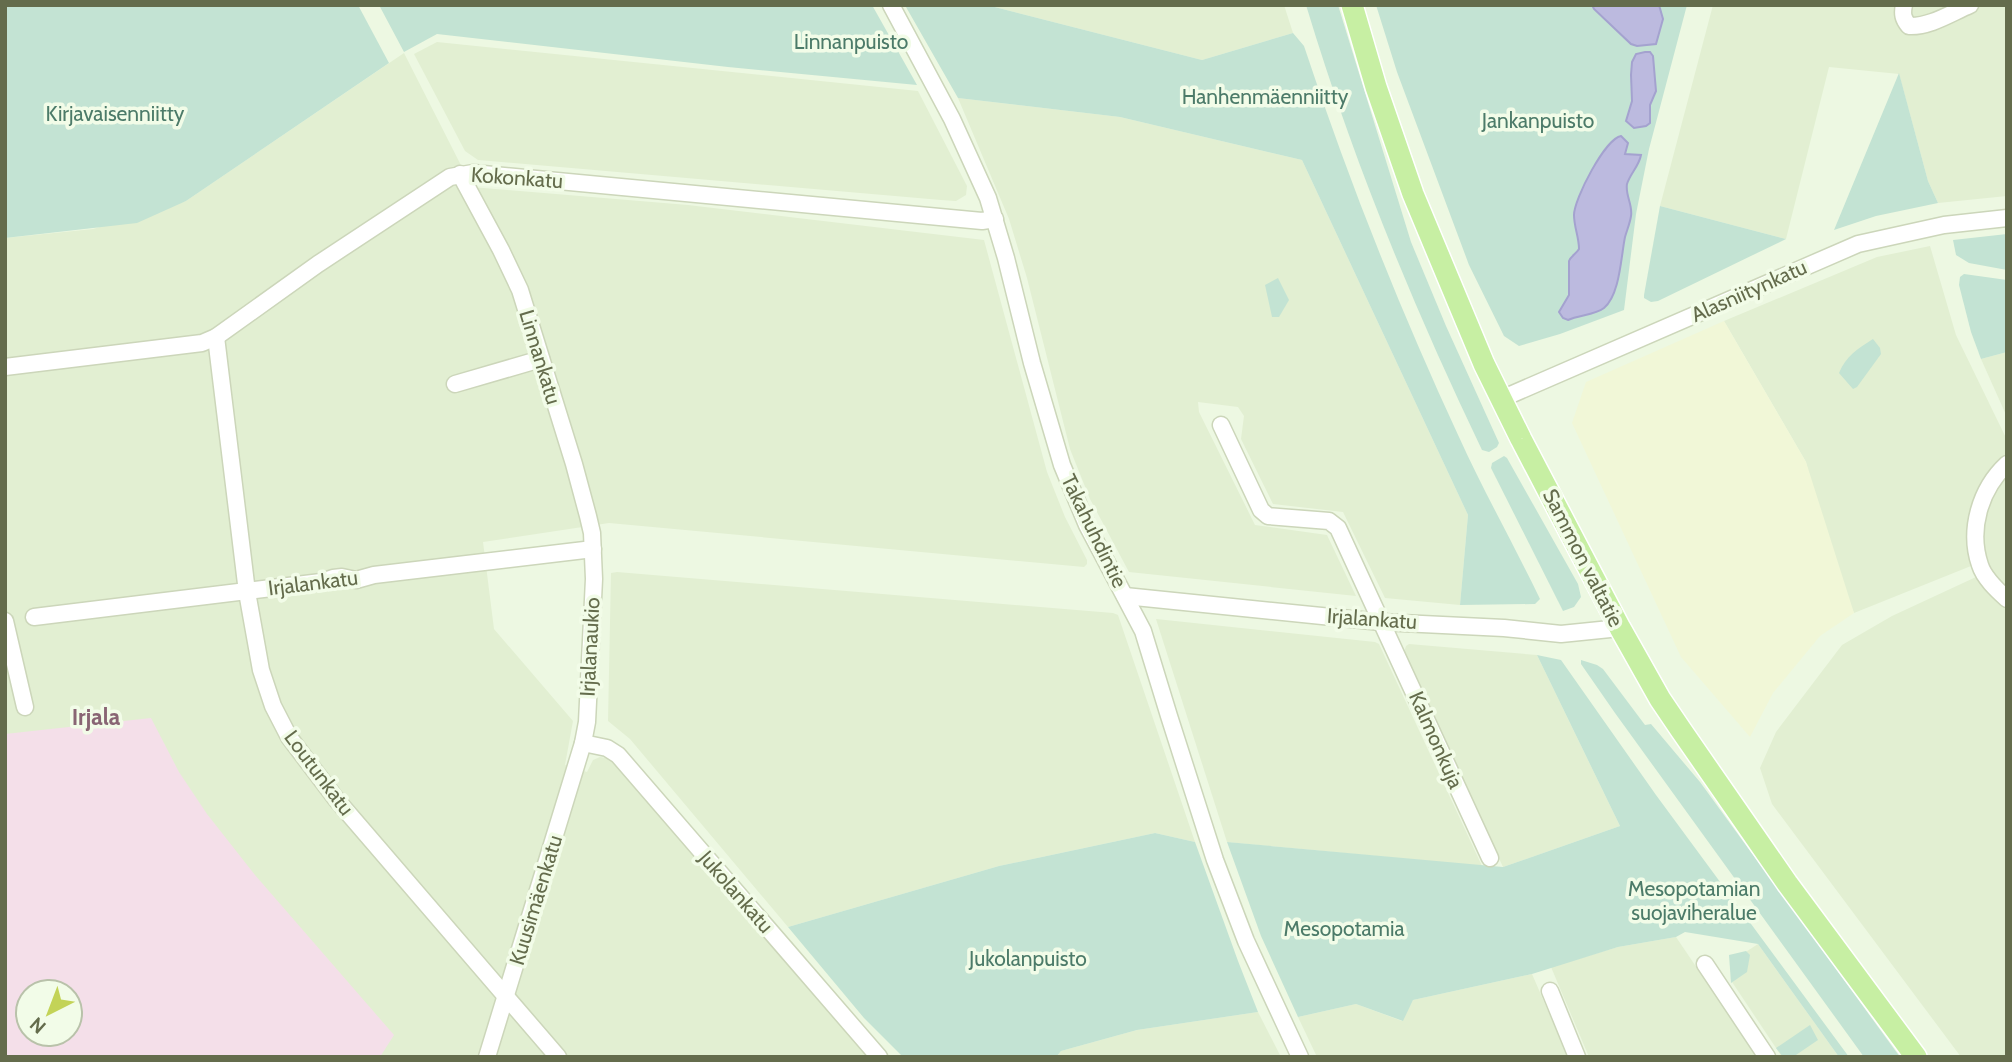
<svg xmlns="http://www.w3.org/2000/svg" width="2012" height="1062" viewBox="0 0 2012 1062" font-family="Cabin,sans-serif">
<rect width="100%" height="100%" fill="#edf8e2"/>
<!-- residential -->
<g fill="#e2efd2" fill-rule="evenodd">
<polygon points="987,5 1284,5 1293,33 1202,60"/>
<polygon points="1713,5 2007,5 2007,196 1938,203 1928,181 1899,74 1829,67 1786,239 1660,206"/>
<polygon points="437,42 918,91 967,186 966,195 956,201 941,200 478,160 465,151 414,54"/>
<path d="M404,53L472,187L688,205L984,240L1047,472L1065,517L1087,560V564L1084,567L609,523L483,542L494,629L573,721L565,765L587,772L593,760L600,757L607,758L616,764L868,1057H5V238L93,229L186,201ZM28,992H70V1034H28Z"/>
<polygon points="958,98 1120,117 1302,160 1468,515 1460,605 1385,598 1343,512 1273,504 1241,439 1244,416 1238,407 1198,402 1199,412 1255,525 1327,535 1356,596 1129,572 1090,499 1070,449 1027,278 1009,219"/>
<polygon points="1930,246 1956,335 2007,440 2007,1057 1961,1057 1772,804 1760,768 1776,732 1842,645 1892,616 1976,577 1971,566 1854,613 1826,548 1806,462 1724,321 1877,257"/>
<polygon points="2007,352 2007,417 1981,359"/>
<polygon points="617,572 1113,613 1118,615 1195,842 1155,833 999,866 788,927 630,739 608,721 611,573"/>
<polygon points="1156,619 1375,642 1379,644 1482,866 1227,842"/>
<polygon points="1409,644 1537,655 1620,826 1503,867 1404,652 1406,646"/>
<polygon points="1676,937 1757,1057 1589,1057 1551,967 1618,947"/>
<polygon points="1758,944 1839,1057 1782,1057 1732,982 1735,959"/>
<polygon points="1532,974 1568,1057 1317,1057 1298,1017 1356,1004 1402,1021 1413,1000"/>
<polygon points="1258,1012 1281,1057 1056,1057 1061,1051 1137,1030"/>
</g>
<!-- commercial -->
<polygon fill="#f1f7d7" points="1724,321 1806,462 1854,613 1820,636 1773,693 1750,737 1681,657 1572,423 1586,382"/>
<!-- education -->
<path fill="#f4dfe9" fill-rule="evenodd" d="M151,718L179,772L207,814L255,875L394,1035L380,1057H5V734ZM28,992H70V1034H28Z"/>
<!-- green -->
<g fill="#c3e3d3">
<polygon points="5,5 358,5 389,63 186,201 137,223 5,238"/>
<polygon points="379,5 872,5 917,85 728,67 437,34 404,52"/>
<path d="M908,5H987L1202,60L1293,33L1304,46C1348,179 1400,310 1459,437C1484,492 1514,545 1540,599L1535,604L1460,605L1468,515L1302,160L1120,117L958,98L906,7Z"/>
<path d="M1306,5H1338L1411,242L1446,326L1499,443L1497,447L1489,452L1482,450C1413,306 1352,158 1306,5Z"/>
<polygon points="1376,5 1687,5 1649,149 1636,214 1624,310 1560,334 1519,346 1504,336 1469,265 1397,72"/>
<polygon points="1899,73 1928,181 1938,203 1876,216 1834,230"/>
<polygon points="1660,206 1786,239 1658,301 1651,302 1644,298 1644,295"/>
<polygon points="2007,234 2007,270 1969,263 1956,255 1953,240"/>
<polygon points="1964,274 2007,280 2007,352 1981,359 1971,332 1959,285 1960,277"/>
<polygon points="1278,278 1289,300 1279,317 1272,317 1265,285"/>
<path d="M1873,339L1880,348L1881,354L1857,387L1853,389L1839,373C1846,356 1857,349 1873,339Z"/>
<polygon points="1504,456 1507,458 1578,584 1581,597 1574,607 1563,611 1491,468 1492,463"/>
<polygon points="1537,655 1561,660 1656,795 1849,1057 1839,1057 1758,944 1685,932 1676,937 1618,947 1532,974 1413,1000 1403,1021 1356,1004 1298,1017 1261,936 1227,842 1503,867 1620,826"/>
<polygon points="1581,660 1597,665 1603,669 1645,725 1651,724 1700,782 1900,1057 1864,1057 1615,713 1581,664"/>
<polygon points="1155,833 1195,842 1238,961 1258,1012 1137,1030 1061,1051 1056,1057 903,1057 864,1018 788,927 999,866"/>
<polygon points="1746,951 1750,955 1747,972 1731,983 1729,955"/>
<polygon points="1810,1025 1818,1040 1793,1057 1783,1057 1776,1048"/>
</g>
<!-- water -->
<g fill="#bcbadf" stroke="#a4a2cf" stroke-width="2">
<polygon points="1592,5 1659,5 1663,19 1656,44 1637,46 1631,44 1594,9"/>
<polygon points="1645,52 1650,52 1653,56 1656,91 1650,105 1650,123 1646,126 1634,128 1626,121 1632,101 1631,75 1632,62 1636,54"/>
<path d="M1621,136L1628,143L1625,154L1641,155C1639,166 1630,174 1627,184C1625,195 1633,205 1631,216C1630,223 1627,230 1625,237C1621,256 1620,295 1604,308C1595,315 1579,315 1568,320L1563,318L1559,312L1569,295V261C1571,256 1576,254 1579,249C1579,237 1574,227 1574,215C1574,199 1605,139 1621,136Z"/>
</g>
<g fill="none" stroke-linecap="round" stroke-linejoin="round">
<defs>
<g id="minor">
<polyline points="891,5 952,119 988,198 1006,258 1032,363 1062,465 1087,525 1143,631 1169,716 1215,860 1246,941 1300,1057"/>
<path d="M1904,5C1902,14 1903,19 1909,26C1930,27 1951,13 1970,5"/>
<polyline points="460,174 501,250 520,290 574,464 588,516 592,533 594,579 587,722 583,743 487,1057"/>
<polyline points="216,337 247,592 261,670 273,706 289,737 336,799 558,1057"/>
<polyline points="5,367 202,343 216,337 318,264 450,177 473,173 982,221 995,219"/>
<polyline points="455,384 541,359"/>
<polyline points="1501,399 1858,244 1944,225 2007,218"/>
<polyline points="1221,425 1261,510 1268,516 1329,521 1338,528 1490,858"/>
<path d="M2007,464C1980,489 1968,530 1980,565C1984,578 1997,590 2007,599"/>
<polyline points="1125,596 1381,622 1504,628 1561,634 1620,628"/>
<polyline points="34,617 321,582 333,578 342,577 356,580 374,575 593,549"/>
<polyline points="5,621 25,707"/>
<polyline points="583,743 607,748 618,755 879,1057"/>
<polyline points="1705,964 1767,1057"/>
<polyline points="1550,991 1577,1057"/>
</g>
<polyline id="major" points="1352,5 1376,87 1413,194 1484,364 1521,439 1620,628 1660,699 1681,730 1787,883 1916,1057"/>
</defs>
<!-- minor casing -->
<use href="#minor" stroke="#ccd6ba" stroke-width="19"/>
<!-- major casing -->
<use href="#major" stroke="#fff" stroke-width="24"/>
<!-- minor -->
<use href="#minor" stroke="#fff" stroke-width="16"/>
<!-- major -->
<use href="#major" stroke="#c7efa3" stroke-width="21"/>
</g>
<g text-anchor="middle" stroke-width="7" stroke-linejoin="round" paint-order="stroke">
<!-- park labels -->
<g font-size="21" fill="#4c7b69" stroke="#f2fce8">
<text x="851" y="49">Linnanpuisto</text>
<text x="1265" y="104">Hanhenmäenniitty</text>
<text x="115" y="121">Kirjavaisenniitty</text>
<text x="1538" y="128">Jankanpuisto</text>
<text x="1694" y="896">Mesopotamian<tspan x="1694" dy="24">suojaviheralue</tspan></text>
<text x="1344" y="936">Mesopotamia</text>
<text x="1028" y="966">Jukolanpuisto</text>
</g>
<!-- street labels -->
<g font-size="21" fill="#646c4c" stroke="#f2fce8">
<text transform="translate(517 178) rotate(4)" y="7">Kokonkatu</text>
<text transform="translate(1749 291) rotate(-24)" y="7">Alasniitynkatu</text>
<text transform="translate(540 357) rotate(73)" y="7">Linnankatu</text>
<text transform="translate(1094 531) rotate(64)" y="7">Takahuhdintie</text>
<text transform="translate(1583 558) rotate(63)" y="7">Sammon valtatie</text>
<text transform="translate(313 583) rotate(-7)" y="7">Irjalankatu</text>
<text transform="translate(1372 619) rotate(4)" y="7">Irjalankatu</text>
<text transform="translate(590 647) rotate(-87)" y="7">Irjalanaukio</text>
<text transform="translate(1436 740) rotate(66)" y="7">Kalmonkuja</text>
<text transform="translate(319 773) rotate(53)" y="7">Loutunkatu</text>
<text transform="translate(736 892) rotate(49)" y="7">Jukolankatu</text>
<text transform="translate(536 900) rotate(-73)" y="7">Kuusimäenkatu</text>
</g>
<!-- neighbourhood labels -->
<g font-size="23" font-weight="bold" fill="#896574" stroke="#f2fce8">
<text x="96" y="725">Irjala</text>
</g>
</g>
<!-- border -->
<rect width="2012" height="1062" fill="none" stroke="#646c4c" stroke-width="14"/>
<!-- north arrow -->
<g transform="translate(49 1013) rotate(222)"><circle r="33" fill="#f2fce8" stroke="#b9c2aa" stroke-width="2"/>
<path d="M0-5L12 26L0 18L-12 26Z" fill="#c3d357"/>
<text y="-10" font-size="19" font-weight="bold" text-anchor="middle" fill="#646c4c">N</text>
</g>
</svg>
